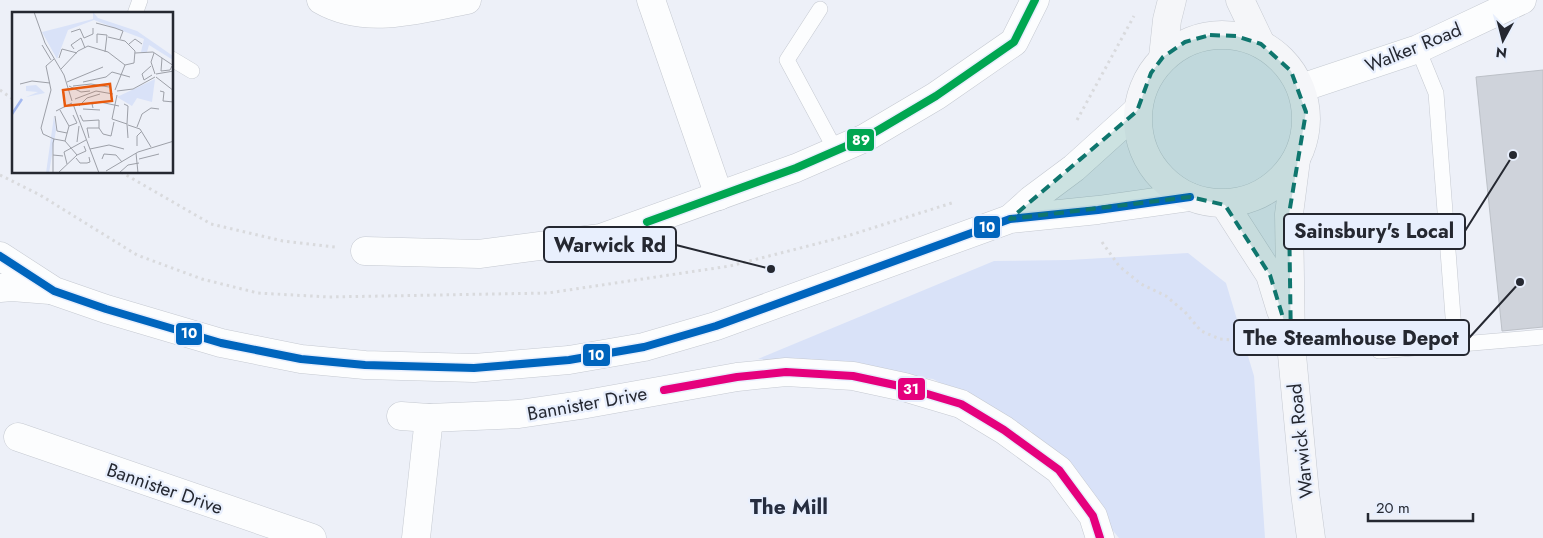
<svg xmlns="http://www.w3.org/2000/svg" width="1543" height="538" viewBox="0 0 1543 538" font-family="Jost,sans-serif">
<rect width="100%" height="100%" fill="#edf0f8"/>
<!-- green -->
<polygon fill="#d9e2f8" points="1188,253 1226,283 1254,376 1265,538 1119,538 1031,431 933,379 758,359 994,261 1069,260"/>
<!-- building -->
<polygon fill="#cfd3db" stroke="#bcc0c7" points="1543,70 1543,327 1502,331 1476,77"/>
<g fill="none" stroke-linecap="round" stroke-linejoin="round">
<defs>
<g id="service">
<polyline points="820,9 787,60 836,151"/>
<polyline points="135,14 140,0"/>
<polyline points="1418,49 1436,93 1455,343"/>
<polyline points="172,59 192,71"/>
<polyline points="1379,351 1543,337"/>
</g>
<g id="minor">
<path d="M321,0C366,26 419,9 467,0"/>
<polyline points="651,0 719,196"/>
<polyline points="1301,88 1418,49 1522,0"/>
<polyline points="365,251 479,254 601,238 796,168 865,138 936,96 1014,42 1035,0"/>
<polyline points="401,416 429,418 519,414 581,405 737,377 786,372 853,376 904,387 961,404 1004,430 1059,470 1093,516 1100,538"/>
<polyline points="18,437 312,538"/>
<polyline points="416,538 429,418"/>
</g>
<g id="tertiary">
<polyline points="1010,219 1031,200 1074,168 1137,111"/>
<polyline points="0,256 54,291 106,309 221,343 301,359 365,365 474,368 569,360 644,347 716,326 1010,219 1098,210 1190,197"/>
<polyline points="0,288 12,287 50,290"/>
</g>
<g id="secondary">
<polyline points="1240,0 1261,44"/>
<circle cx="1222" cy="119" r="84"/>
<polyline points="1163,57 1167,20 1172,0"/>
<polyline points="1296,160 1289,214 1291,344 1305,493 1311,538"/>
<polyline points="1225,205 1270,275 1281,311"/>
</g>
</defs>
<!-- service casing -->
<use href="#service" stroke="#c5c9d1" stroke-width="16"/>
<!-- minor casing -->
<use href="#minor" stroke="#c5c9d1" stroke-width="29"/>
<!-- tertiary casing -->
<use href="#tertiary" stroke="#c5c9d1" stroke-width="29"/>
<!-- secondary casing -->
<use href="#secondary" stroke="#c5c9d1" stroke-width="29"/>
<!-- path -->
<g stroke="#d9dadd" stroke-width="3" stroke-dasharray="2.5 4" stroke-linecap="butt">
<polyline points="0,90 14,100"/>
<polyline points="1077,120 1134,16"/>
<polyline points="121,172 211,224 283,241 335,247"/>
<polyline points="0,175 40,195 137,255 202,279 258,293 328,297 548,293 730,266 847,236 955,202"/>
<polyline points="1102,242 1119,266 1141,284 1166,296 1185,312 1201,331 1220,339 1260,342"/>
</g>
<!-- service -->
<use href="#service" stroke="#fcfdfe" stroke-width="15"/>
<!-- minor -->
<use href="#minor" stroke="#fcfdfe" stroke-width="28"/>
<!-- tertiary -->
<use href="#tertiary" stroke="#fcfdfe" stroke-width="28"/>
<!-- secondary -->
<use href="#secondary" stroke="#f5f6f9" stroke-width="28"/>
<defs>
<polyline id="bus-1" points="647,222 796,168 865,138 936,96 1014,42 1035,0"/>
<polyline id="bus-2" points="0,256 54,291 106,309 221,343 301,359 365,365 474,368 569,360 644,347 716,326 1010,219 1098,210 1190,197"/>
<polyline id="bus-3" points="664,390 737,377 786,372 853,376 904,387 961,404 1004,430 1059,470 1093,516 1100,538"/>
</defs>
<!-- bus-1 casing -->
<use href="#bus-1" stroke="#e8effd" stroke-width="11"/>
<!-- bus-2 casing -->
<use href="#bus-2" stroke="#e8effd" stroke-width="11"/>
<!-- bus-3 casing -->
<use href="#bus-3" stroke="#e8effd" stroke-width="11"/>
<!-- bus-1 -->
<use href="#bus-1" stroke="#00a651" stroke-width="8"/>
<!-- bus-2 -->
<use href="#bus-2" stroke="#0065bd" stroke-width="8"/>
<!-- bus-3 -->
<use href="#bus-3" stroke="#e5007d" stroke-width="8"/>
</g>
<!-- marked area -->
<path fill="#0f766e" fill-opacity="0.2" stroke="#0f766e" stroke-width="4" stroke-dasharray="10 6" stroke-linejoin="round" d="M1210,35L1236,36L1261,44L1291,71L1306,112L1289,214L1291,344L1270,275L1225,205L1190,197L1010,219L1137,111L1151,73L1163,57L1185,42Z"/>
<g text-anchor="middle" stroke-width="4.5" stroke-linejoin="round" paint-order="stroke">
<!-- street labels -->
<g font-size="19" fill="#252831" stroke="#e8effd">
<text transform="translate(1413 47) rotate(-22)" y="7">Walker Road</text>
<text transform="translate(587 403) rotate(-10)" y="7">Bannister Drive</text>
<text transform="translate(1300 441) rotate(-96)" y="7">Warwick Road</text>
<text transform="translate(165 488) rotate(19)" y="7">Bannister Drive</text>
</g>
<!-- quarter labels -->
<g font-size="21" font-weight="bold" fill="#262d3f" stroke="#e8effd">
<text x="789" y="514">The Mill</text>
</g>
</g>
<!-- overview -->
<g transform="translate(12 12)">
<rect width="161" height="161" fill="#edf0f8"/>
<path d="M81,0L86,6L125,19L161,44V48L137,33L135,40H129L132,27L82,8L56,18L45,47L30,20L81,7ZM143,67L140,90L125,86L120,94L105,85ZM24,73L33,81L14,85L26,80L14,79V74ZM42,104L44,118L37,161H34Z" fill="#d9e2f8"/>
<path fill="none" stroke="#a4b9f0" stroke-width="2.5" d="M0,102L10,87"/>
<path fill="none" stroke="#9da0a8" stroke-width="1" d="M22,0L33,31L52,63L60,89M84,11L103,16M103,16L111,19L108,27M59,20L68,17L72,26L81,22V16M96,25L113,29L123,39L122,51L113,53M85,31V22L95,23L93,40M117,32L123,27L130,32M30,33L39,48M62,37L59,33L69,26L73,36M123,41L141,40L162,54M142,41L139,50L143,62M47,46L50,37L65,41M150,46L149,59L158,58L160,54M42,47L34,54L39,78L29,116L31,122L42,127M139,54L130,62L132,68L140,63M49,57L66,39L76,34L96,40L113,53L103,78M144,62L162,59M144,65L162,79M55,70L91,55M71,70L94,65L100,60L118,65M8,72L20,69L38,71M57,74L69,80L78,79M61,74L79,72L97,75M105,79L121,77L143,65M148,79L152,80L151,89L162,90M105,83L100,107L115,112L116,126M63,87L84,79L101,82M61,92L87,161M112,92L116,94L115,112M67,94L75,86L88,82M81,96L80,92L88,90L107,94M71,97L88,98M44,99L60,91M68,103L71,109L87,108V116M43,104L45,119L55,121M116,113L128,117L139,135M57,114L65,111L61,103M125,115L130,102L139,96L147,97M87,116L91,122L99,124L102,110M77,126L75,116H87M65,130L67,114M125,134V124L130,119M78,137L97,133L112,137M124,141L126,161M65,143L74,139L72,134M51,144L41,143V131L42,127L53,129M64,146L68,151H75L78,150L77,145M90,147L92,142L104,143L110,150M127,147L147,142M55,152L52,140L74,128M94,159L126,140L162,129M41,161V143M46,161L65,143L53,129L57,114L48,98M107,161L116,153L127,151"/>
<path fill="#e8590c" fill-opacity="0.15" stroke="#e8590c" stroke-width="2.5" d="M98,72L100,89L53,94L51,78Z"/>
<rect width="161" height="161" fill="none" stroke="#252831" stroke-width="2.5"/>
</g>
<!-- callouts -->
<path fill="none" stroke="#252831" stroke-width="2" d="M1513 155L1465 231M771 269L676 245M1520 282L1469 338"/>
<g fill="#252831" stroke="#e8effd" stroke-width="2">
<circle cx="1513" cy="155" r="5"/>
<circle cx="771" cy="269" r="5"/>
<circle cx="1520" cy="282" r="5"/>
</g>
<g fill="#e8effd" stroke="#252831" stroke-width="2">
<rect x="1284" y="214" width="181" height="35" rx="5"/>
<rect x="544" y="227" width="132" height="35" rx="5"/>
<rect x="1234" y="320" width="235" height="35" rx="5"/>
</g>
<g font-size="20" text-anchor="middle" font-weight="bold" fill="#252831">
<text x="1374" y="238">Sainsbury's Local</text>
<text x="610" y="252">Warwick Rd</text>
<text x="1351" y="345">The Steamhouse Depot</text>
</g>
<g stroke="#e8effd" stroke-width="2">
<rect x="846" y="128" width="29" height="24" rx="5" fill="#00a651"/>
<rect x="973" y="215" width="28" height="24" rx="5" fill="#0065bd"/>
<rect x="175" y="322" width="28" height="24" rx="5" fill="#0065bd"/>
<rect x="582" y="343" width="29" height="24" rx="5" fill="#0065bd"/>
<rect x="897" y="377" width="29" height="24" rx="5" fill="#e5007d"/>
</g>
<g font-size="14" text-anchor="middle" font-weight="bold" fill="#fff">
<text x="861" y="145">89</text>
<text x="987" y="232">10</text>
<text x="189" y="338">10</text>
<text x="596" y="360">10</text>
<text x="911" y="394">31</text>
</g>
<!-- north arrow -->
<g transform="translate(1503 40) rotate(187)" stroke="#e8effd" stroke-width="4" paint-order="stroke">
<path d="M0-4L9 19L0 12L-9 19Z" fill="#252831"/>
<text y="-8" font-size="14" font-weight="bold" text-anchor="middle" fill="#252831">N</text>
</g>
<!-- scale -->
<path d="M1368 513v8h105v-8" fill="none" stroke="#252831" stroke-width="2.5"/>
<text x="1376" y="513" font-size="15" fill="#252831" stroke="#e8effd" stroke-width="4" paint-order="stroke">20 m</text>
</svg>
